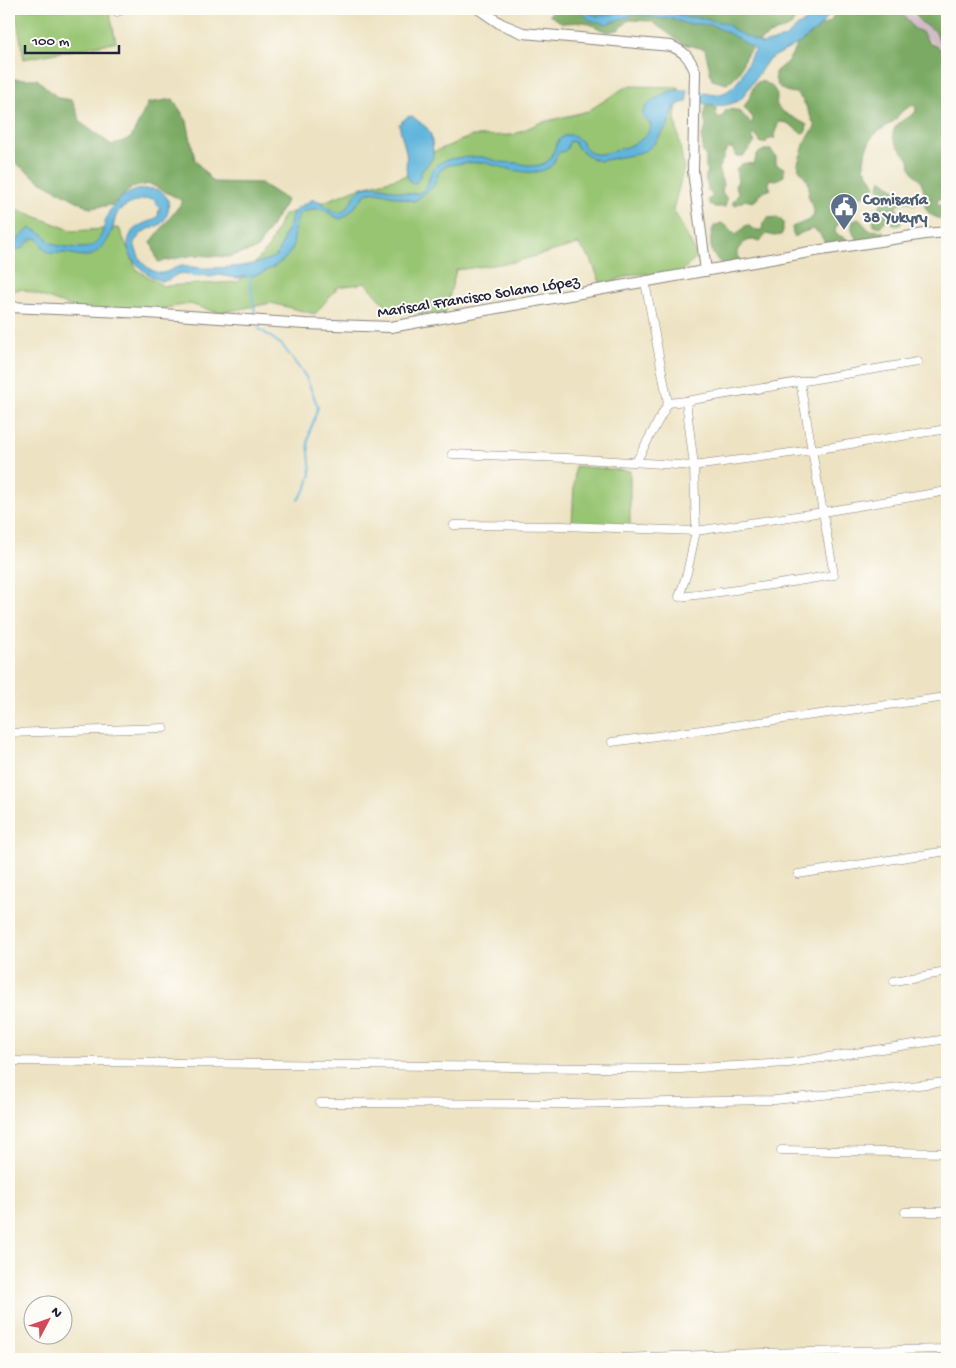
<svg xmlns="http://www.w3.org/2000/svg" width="956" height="1368" viewBox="0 0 956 1368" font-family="'Gochi Hand',sans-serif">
<rect width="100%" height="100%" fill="#fdfcf7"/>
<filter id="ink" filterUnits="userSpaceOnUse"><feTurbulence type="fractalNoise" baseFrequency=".02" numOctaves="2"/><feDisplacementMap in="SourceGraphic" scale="10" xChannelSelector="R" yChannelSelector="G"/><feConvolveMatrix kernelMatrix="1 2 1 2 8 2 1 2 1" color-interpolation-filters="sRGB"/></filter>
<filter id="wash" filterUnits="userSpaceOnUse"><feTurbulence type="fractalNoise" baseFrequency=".0096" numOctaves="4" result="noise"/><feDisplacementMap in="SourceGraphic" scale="20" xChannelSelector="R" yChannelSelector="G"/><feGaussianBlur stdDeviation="1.12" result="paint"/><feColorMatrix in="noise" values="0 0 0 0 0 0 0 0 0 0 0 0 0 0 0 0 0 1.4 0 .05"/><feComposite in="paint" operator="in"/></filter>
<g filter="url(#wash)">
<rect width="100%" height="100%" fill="#ede2c1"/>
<!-- industrial -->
<polygon fill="#d2bdc6" points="890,9 905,9 947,42 947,57 940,49"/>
<!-- green -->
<g fill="#98c572" stroke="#5d7456">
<polygon points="15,9 109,9 116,42 24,59"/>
<polygon points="627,86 679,87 675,118 684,168 673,209 698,257 678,274 634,274 601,285 591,259 578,244 514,262 456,270 444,317 388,308 366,283 338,287 315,314 271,303 219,313 190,304 122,315 75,308 22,289 9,291 9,206 73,231 119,228 137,270 163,286 238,282 269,247 283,215 318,204 359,188 405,176 431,153 472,136 513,135 539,123 588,111"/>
<polygon points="575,466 630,471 630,530 572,524"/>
</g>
<!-- forest -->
<g fill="#7aaa64" stroke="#4e6650">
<polygon points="554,9 801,9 791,26 769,35 754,45 745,57 739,73 727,84 712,80 705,49 683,44 651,21 629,20 618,30 608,32 585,22 563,23 549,15"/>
<path d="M838,9H897L908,20L913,28L922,32L929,43L939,48L944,52L947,59V196L942,197L938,200L937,204L947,207V215L941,219C936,217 931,216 928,212C921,203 927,192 921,182C919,178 914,175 912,170C910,167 910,163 909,160C904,151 893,145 893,134C894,122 907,119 915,113L916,108L913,105L902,111L894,121L876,133L872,137L866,149L864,161V167L875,185C872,199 858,196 846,197L842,204L841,223L836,226L835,232C839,237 844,236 848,240V243L829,246C821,240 822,232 812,229L801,233L795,237L793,234L792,227L807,221L813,217L814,210L808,195L809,189L808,181L799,169L798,163L805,142L815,127C810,116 806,102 797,94C794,92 793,93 789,92C779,90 774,82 775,72L787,62L796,48L798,41L817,25H824L831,21L835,13Z"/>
<polygon points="911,9 947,9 947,48 941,44 935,31 921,22"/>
<polygon points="9,76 14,79 37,79 58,98 72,100 81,123 112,145 131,138 148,103 173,99 187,121 195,160 213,182 261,183 287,200 257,249 228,257 194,255 158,262 151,242 183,201 150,184 133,187 112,205 90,208 40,181 9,158"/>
<path d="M760,81C769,83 775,87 777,96C777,101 775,104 779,108C784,114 799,120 807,125L806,131L803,133C792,130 794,122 779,122L774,135L775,138L767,140L766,143H761L756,136L753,134L752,137L755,142L743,156H736L733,149L730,148L724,153V157L718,169L723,184L722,192L727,199L725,207H715L710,204L708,200L713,196L707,190L708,187C705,178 704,181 708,171L706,168V157L702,150L703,146L701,137L706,127C704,119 703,114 706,106L714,105L716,108V115L719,118L723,116L726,110C739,107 744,116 752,124L753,118L744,107C746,103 749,99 751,95C753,88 753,84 760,81Z"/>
<polygon points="764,150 771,150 776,157 776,164 784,168 784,176 776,180 770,179 768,183 771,189 759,194 758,198 753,202 745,200 736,205 732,204 739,193 735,186 738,181 736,169 739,166 744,163 754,164 757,154"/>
<path d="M881,179C889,184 897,191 905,198L913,196L918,201L916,204H912L909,201L901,203L896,207L902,221L900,225L895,226L893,223L886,220L880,227L874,225C870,210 882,209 882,199C883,195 881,195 880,191C878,187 880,183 881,179Z"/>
<path d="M778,217L783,222V231L781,235L774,236L767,234L760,241C750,238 743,241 737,251L740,262L738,270L730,272C726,267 720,262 715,257C709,249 710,234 714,226L721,223L728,227L736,235L745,226L748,225L754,230H762L763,223L768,218Z"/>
<path d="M859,219L869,230L883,231L884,235L878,241H858C853,234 850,230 853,221Z"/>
</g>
<!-- water -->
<g fill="#60b5dc" stroke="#416c8c">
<path d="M578,9H585L589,13L597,16L609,15L631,9L663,11L675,13L687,18L697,17L727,24L737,32L762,44L779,40L786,37L797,27L812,17L822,9H839L827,17L818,29L801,42L768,60L742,98C729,108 716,106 701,103L700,92C706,93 714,96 720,94C741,89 745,64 755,49L728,33L712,25L698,24H686L672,18L663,19L636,14L606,24L590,20Z"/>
<path d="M687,90V102L681,103L675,107L668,125L654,144L645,151L631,155L600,161L591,158L577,147L574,142L570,141C568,144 568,149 565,151C559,154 563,149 558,154C555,158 555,163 550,167C532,179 504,167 485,163C475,162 461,163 450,165C434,169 440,179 432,188C431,189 427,191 426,192C421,196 419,199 414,201C404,200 378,190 370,192C362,194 354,213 341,219C336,218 334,216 329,213C320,206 311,209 300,213L296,223L293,248L285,259L275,266L262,273L251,276L236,278L219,275L210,277L203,275L195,277C174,267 175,281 162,281C158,281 152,277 148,274C135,265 121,249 132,232C138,223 153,222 158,216C158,215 159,209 160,208C158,205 156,201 153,199C147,196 125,205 120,210C114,216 115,223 112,231C109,239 105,245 99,250C97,251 95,254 92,255C84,258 74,254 65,253C46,253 49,256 38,239L34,238C22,245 26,252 9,248V240H17L30,228C35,230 40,232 44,235C47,237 48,241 51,243C57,247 82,249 89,247C104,242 103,223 109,212C116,200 130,190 143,189C150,188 160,189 165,195C172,203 168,220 159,225C153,228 147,229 142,233C139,236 137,239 134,242C137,255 142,267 156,272C164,276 172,268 181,266C188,265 197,269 204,268C229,268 253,267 276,256L283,242L284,235L290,225L292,215L297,208L314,199L321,202L330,209L340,213C353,207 353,188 369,186C383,184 410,199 421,192C429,186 428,181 431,173C435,163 447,159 456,158C465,157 475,156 483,157C489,158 495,161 501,162C506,163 511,162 516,163C524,164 531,167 539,165C558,162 551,137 568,135C581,133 583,151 594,154C599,155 605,153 609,152C623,149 649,141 651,125C649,122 644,119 643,116C640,105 663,94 671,91C676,90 682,90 687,90Z"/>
<path d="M412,116L427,128L431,135L433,150V158L421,172L420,177L416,183H411C403,173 408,163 406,152C404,143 401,134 399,124L407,117Z"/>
</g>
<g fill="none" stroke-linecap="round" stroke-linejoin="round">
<!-- stream -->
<g stroke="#60b5dc" stroke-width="2">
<polyline points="249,275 255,312"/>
<polyline points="258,328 282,345 306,377 318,407 313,423 310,430 308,442 311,474 307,487 298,500"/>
</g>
</g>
</g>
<g filter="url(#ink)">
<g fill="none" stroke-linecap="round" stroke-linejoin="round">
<defs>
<g id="street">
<polyline points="116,9 117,12 124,9"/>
<path d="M686,401L694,466L696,531L687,573L679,597C731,591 783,584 834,575L800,382"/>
<polyline points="668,403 686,401 917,362"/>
<polyline points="452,454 567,458 694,466 812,450 947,429"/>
<polyline points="636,462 668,403 645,282"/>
<polyline points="454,525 563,526 696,531 823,512 947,491"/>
<polyline points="9,733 164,728"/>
<polyline points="612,742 947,697"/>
<polyline points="798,874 947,851"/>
<polyline points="894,981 947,972"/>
<polyline points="9,1061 680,1069 789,1063 947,1039"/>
<polyline points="320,1103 568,1104 775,1100 947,1082"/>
<polyline points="781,1150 947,1153"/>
<polyline points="905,1212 947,1212"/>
<polyline points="590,1359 760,1353 947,1349"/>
</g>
<g id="secondary">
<path d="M479,9L501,24L523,33L671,46C685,52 689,57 695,71L693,171L706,271"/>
<polyline points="9,307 147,313 305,324 391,327 815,251 925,234 947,232"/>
</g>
</defs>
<!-- street casing -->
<use href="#street" stroke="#88827e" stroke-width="9"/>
<!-- secondary casing -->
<use href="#secondary" stroke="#88827e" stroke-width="12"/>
<!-- street -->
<use href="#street" stroke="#fff" stroke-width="8"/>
<!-- secondary -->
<use href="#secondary" stroke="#fff" stroke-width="10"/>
</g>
</g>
<!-- icons -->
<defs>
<symbol id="civic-pin" viewBox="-11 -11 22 30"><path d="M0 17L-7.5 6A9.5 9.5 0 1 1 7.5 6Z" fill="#5c6f8a" stroke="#fdfcf7"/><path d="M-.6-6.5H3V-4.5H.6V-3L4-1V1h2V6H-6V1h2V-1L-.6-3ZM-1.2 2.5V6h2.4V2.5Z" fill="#fff"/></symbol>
</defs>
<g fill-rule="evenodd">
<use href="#civic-pin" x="828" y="191" width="32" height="43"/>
</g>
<g text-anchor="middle" stroke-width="4" stroke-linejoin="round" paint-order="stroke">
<!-- service labels -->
<g font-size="16" font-weight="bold" fill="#4e5e75" stroke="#fdfcf7" text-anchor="start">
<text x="863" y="204">Comisaría<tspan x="863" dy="18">38 Yukyry</tspan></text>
</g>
<!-- street labels -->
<g font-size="16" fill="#22223b" stroke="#fdfcf7">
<text transform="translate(478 295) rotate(-9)" y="6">Mariscal Francisco Solano López</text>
</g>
</g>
<!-- margin -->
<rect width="956" height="1368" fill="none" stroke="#fdfcf7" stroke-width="30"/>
<!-- north arrow -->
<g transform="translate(48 1320) rotate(49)"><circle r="24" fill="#fdfcf7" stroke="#a5a5ac"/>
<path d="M0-4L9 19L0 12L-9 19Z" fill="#d1495b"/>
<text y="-8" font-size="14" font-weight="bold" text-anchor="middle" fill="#22223b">N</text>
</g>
<!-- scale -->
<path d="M25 45v8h94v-8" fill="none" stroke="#22223b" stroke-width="2.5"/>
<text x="32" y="45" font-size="15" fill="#22223b" stroke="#fdfcf7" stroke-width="4" paint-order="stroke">100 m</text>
</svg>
